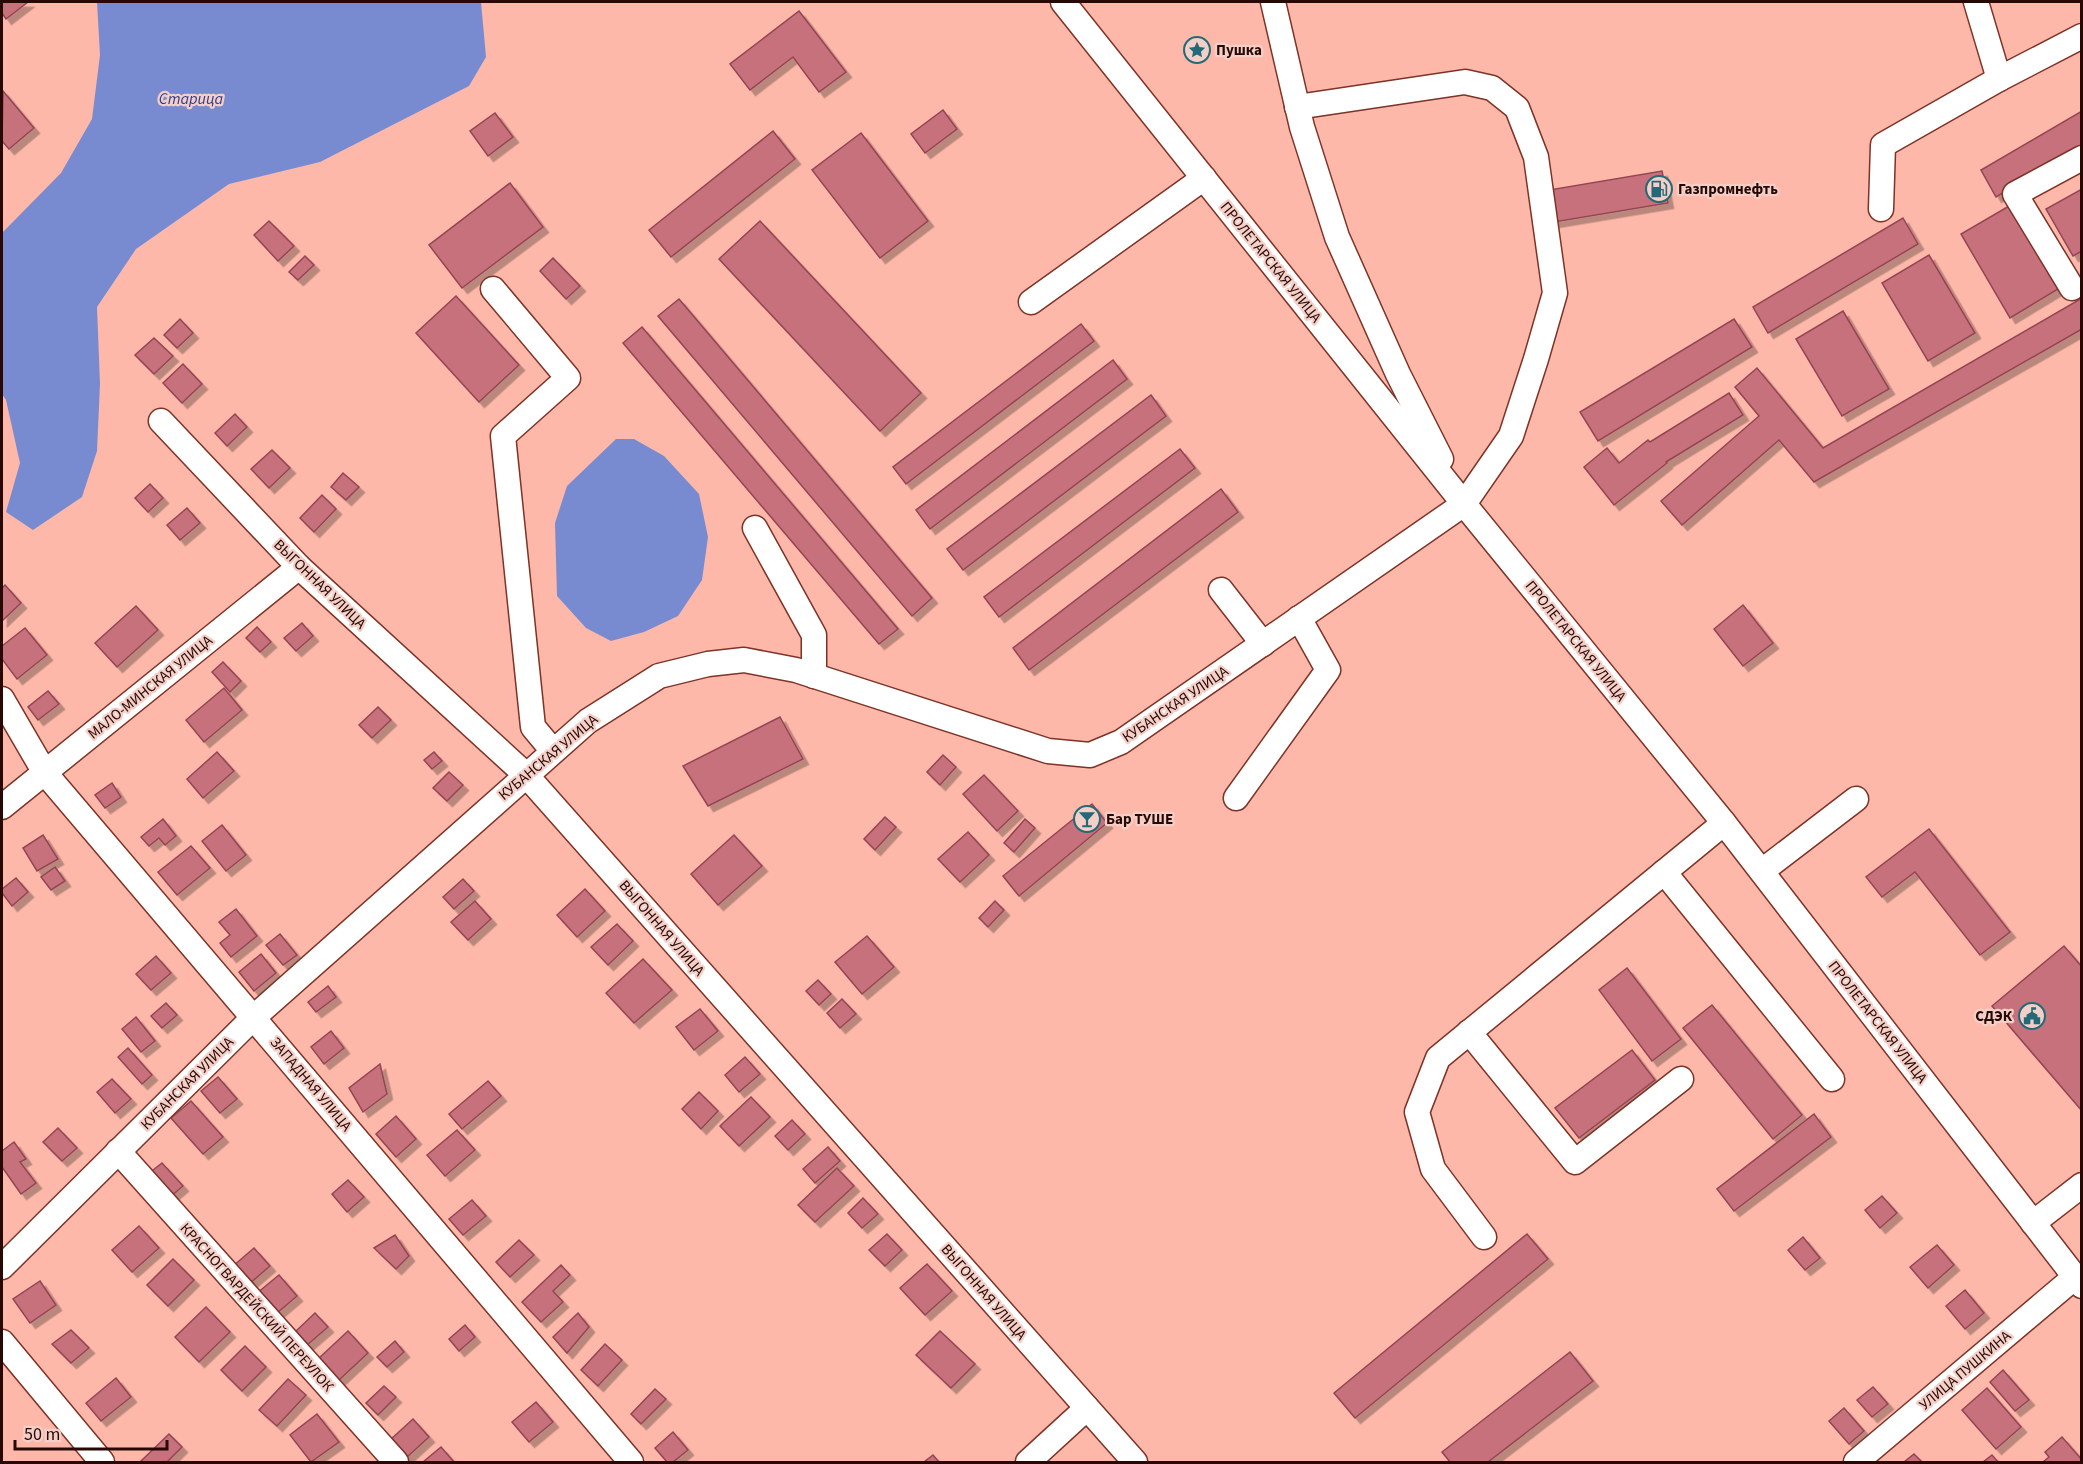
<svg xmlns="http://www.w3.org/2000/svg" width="2083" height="1464" viewBox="0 0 2083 1464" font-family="'Source Sans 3',sans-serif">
<defs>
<filter id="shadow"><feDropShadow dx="5.5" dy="5.5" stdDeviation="0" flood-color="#0004"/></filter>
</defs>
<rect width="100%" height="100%" fill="#feb8a9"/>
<!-- water -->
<g fill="#788bd1">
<polygon points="97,2 481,2 486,57 469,86 320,162 229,184 136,249 97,307 100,384 97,451 82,497 33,530 6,512 20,463 6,400 2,394 2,233 61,173 92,119 100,55"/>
<polygon points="616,439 634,439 664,456 699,494 708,537 702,580 678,616 644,632 611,641 586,628 557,596 555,523 567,486"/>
</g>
<!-- building -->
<g fill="#c6717c" stroke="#944552" stroke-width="1.5" filter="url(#shadow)">
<polygon points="2,2 28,2 6,19 2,13"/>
<polygon points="799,11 846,72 819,92 793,57 750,90 730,64"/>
<polygon points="3,91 34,128 9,149 2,141"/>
<polygon points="943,110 957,129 925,153 911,134"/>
<polygon points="2082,111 2082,147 1996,197 1981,170"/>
<polygon points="495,113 513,137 488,156 470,131"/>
<polygon points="773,131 795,159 671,257 649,230"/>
<polygon points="861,133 928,221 880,258 812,170"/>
<polygon points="1662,171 1668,203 1554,222 1549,190"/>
<polygon points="510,183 543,227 462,288 429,245"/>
<polygon points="2082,189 2082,251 2073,256 2046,209"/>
<polygon points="2009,206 2058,289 2010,318 1961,234"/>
<polygon points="1903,218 1918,244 1768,333 1753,307"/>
<polygon points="269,221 294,246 278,261 254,235"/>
<polygon points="760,221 921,393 880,431 719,259"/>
<polygon points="1929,255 1975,333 1928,361 1882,283"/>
<polygon points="305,256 314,265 298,280 289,272"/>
<polygon points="553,258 580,286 566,299 540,271"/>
<polygon points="456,296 519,365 479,402 416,333"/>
<polygon points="2082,298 2082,329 1814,482 1779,440 1682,525 1661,501 1759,416 1735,387 1757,368 1823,448"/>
<polygon points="679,299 932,598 912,616 658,316"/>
<polygon points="1843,311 1889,389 1842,416 1796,339"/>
<polygon points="180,319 193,333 177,348 164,335"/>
<polygon points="1734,319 1752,347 1598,441 1580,412"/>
<polygon points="1081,324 1094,341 906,484 893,467"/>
<polygon points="642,327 898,629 879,644 623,343"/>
<polygon points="154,338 173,356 154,374 135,355"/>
<polygon points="1113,360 1127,379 930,529 916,510"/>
<polygon points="183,364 202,384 182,403 163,383"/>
<polygon points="1729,393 1743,415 1666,462 1667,463 1614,505 1584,467 1607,448 1619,463 1648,440 1650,442"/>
<polygon points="1151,395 1166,416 963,570 947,549"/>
<polygon points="235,414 247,427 227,446 215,433"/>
<polygon points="1180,449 1195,468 999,617 984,597"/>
<polygon points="272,450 290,468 269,488 251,469"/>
<polygon points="343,473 359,487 346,500 331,487"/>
<polygon points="150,484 163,498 148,512 135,498"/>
<polygon points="1221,489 1238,512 1029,670 1013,648"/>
<polygon points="322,495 336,509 314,532 300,518"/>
<polygon points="187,508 200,523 180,540 167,525"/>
<polygon points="5,585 21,603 2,621 2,588"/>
<polygon points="1743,605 1773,643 1743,666 1714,629"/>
<polygon points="136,606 158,630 117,667 95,643"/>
<polygon points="302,623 313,636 296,651 284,638"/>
<polygon points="257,627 271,642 260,652 246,638"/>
<polygon points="25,628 47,655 17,679 2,659 2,646"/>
<polygon points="223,662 241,681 230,692 212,672"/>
<polygon points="224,688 242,710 204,742 186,720"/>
<polygon points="48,691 59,704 38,720 28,707"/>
<polygon points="378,707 391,720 372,738 359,725"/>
<polygon points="780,717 803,759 708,806 683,766"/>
<polygon points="217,752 234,771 203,798 187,779"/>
<polygon points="434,752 442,761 432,769 424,760"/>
<polygon points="943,755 956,767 940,785 927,772"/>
<polygon points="449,772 463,785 447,801 433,788"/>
<polygon points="984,775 1018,811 997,831 963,794"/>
<polygon points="112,783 121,797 105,808 95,795"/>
<polygon points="1092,804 1107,823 1019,896 1003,876"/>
<polygon points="885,817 896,827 875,850 864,839"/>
<polygon points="163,819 176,836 165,845 159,838 149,846 141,837"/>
<polygon points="1025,819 1035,828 1014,852 1004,843"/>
<polygon points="222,825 246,855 226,871 202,841"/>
<polygon points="1929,829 2010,932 1980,955 1915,872 1882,897 1866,877"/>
<polygon points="968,832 989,855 960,882 938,859"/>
<polygon points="43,835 58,859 37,871 23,848"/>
<polygon points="734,835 762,866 718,905 691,874"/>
<polygon points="191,846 210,868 177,895 158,872"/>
<polygon points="55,867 65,881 51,890 41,877"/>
<polygon points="16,878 28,892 12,906 2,893 2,889"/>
<polygon points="463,879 474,891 454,909 443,897"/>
<polygon points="585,889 605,911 577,937 557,915"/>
<polygon points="475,901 491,919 468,940 451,922"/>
<polygon points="995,901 1004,910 988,927 979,918"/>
<polygon points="236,909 257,936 231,957 220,943 230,935 219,922"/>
<polygon points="617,924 633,941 608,965 591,947"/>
<polygon points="280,934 297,955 283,965 266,945"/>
<polygon points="867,936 894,967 862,994 835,962"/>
<polygon points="2064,946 2082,967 2082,1111 1992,1006"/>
<polygon points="261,954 276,973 254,991 239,972"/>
<polygon points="156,956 171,973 151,990 136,974"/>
<polygon points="643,959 672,990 634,1023 606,993"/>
<polygon points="1627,968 1681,1039 1652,1061 1599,990"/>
<polygon points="818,980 831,994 819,1005 806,991"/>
<polygon points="328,986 336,997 316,1012 308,1002"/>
<polygon points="842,999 856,1014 840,1028 827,1013"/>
<polygon points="166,1003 177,1015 162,1028 151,1016"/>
<polygon points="1712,1005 1802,1115 1773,1139 1683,1028"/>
<polygon points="700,1009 718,1031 694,1050 676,1027"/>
<polygon points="136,1017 155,1041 141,1052 122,1029"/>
<polygon points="331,1031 344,1048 324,1064 311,1047"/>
<polygon points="128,1048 152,1075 142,1084 118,1057"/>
<polygon points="1632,1050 1655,1080 1579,1138 1555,1108"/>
<polygon points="745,1057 760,1074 739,1092 725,1075"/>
<polygon points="380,1064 387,1094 363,1112 349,1088"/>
<polygon points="218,1077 237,1099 220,1113 201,1091"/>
<polygon points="112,1079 131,1099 115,1113 97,1092"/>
<polygon points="488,1081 501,1096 462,1129 449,1114"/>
<polygon points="699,1092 718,1111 701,1129 682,1109"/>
<polygon points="751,1097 770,1117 739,1146 720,1126"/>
<polygon points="191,1101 223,1137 203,1154 171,1118"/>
<polygon points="1814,1114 1831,1137 1734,1211 1717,1189"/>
<polygon points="396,1116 416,1139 396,1157 376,1134"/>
<polygon points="792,1120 805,1134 788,1150 775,1136"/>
<polygon points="58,1128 77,1148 62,1161 43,1142"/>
<polygon points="457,1130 475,1150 445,1176 427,1155"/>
<polygon points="14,1142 26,1159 20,1162 36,1183 21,1194 2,1167 2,1151"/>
<polygon points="828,1147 840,1161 815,1183 803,1169"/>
<polygon points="162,1163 183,1186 169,1198 148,1174"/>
<polygon points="837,1168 854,1186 815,1222 798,1205"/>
<polygon points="348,1180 364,1197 347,1212 332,1194"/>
<polygon points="1882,1196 1897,1213 1880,1228 1865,1210"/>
<polygon points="863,1198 878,1214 862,1228 848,1213"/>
<polygon points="472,1200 486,1216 463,1235 449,1219"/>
<polygon points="139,1226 159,1248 132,1272 112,1250"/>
<polygon points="887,1234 902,1250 885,1266 869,1250"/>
<polygon points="1527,1234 1548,1259 1355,1418 1334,1393"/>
<polygon points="395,1235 409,1256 396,1269 374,1248"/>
<polygon points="1803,1237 1820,1258 1805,1270 1788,1250"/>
<polygon points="519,1240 534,1255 510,1277 496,1262"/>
<polygon points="1937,1245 1954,1265 1928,1288 1910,1267"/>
<polygon points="254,1248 270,1266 248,1285 232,1267"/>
<polygon points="173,1259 194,1280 168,1306 147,1285"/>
<polygon points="927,1264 952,1291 925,1315 900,1288"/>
<polygon points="561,1265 570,1275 553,1291 563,1302 541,1322 522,1302"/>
<polygon points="279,1275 297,1296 270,1319 251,1298"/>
<polygon points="40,1281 56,1305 30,1323 13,1299"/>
<polygon points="1965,1290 1984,1313 1965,1329 1946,1306"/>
<polygon points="206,1307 230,1332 199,1362 175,1337"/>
<polygon points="315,1313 328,1327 306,1346 294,1333"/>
<polygon points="578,1313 589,1327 567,1353 553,1337"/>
<polygon points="465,1325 475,1337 459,1351 449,1339"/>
<polygon points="71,1330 89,1348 71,1363 52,1344"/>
<polygon points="348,1331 368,1353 338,1381 318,1359"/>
<polygon points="940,1331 975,1364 951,1388 916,1355"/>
<polygon points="395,1341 404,1352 387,1367 377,1357"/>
<polygon points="605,1344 622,1360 598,1386 581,1370"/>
<polygon points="245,1346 266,1367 242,1391 221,1370"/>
<polygon points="1570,1352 1593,1381 1488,1462 1450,1462 1442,1452"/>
<polygon points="2003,1370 2029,1400 2015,1411 1990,1382"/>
<polygon points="116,1378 131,1397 101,1421 86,1403"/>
<polygon points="288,1379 306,1395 277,1426 259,1410"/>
<polygon points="384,1386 396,1397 378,1415 366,1403"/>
<polygon points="1873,1387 1888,1404 1872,1417 1857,1400"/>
<polygon points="1987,1388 2021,1427 1996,1449 1962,1410"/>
<polygon points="655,1389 666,1399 641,1424 631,1414"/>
<polygon points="536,1402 553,1422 529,1442 512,1422"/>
<polygon points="1844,1408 1864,1431 1849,1444 1829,1421"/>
<polygon points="317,1414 339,1442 311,1462 290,1435"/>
<polygon points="413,1419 429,1437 406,1458 390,1440"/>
<polygon points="673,1432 688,1450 673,1462 667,1462 655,1448"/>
<polygon points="169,1434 182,1447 167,1462 142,1462 141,1461"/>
<polygon points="2062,1437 2082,1460 2082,1462 2043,1462 2049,1457 2045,1452"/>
<polygon points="441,1447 454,1462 423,1462"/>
<polygon points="1914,1454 1922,1462 1904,1462"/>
<polygon points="933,1455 939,1462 924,1462"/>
<polygon points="1992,1455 1998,1462 1983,1462"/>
</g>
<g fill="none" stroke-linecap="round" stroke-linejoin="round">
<defs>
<g id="minor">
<polyline points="1063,2 1464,504 1724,823 2082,1286"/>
<polyline points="1273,2 1302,127 1337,237 1398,374 1441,459"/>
<polyline points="1976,2 1999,79"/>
<polyline points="1881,209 1883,145 1999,79 2082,36"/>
<polyline points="2072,288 2015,194 2082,158"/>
<polyline points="493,289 568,378 503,436 533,727 553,751"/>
<polyline points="1031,302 1204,178"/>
<polyline points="161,421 299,567 526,775 1135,1462"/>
<polyline points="755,528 814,635 814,676"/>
<polyline points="1221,590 1263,644"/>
<polyline points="2,699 45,773 631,1462"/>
<polyline points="1236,798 1328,670 1299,618"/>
<polyline points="2,807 299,567"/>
<polyline points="1762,871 1856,799"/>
<polyline points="1664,872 1832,1079"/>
<polyline points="1469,1032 1575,1162 1681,1079"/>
<polyline points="118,1151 396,1462"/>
<polyline points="2033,1223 2082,1185"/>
<polyline points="1484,1237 1433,1169 1417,1112 1438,1058 1724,823"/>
<polyline points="2,1267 254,1017 588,721 659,676 708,664 744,660 796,670 1048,751 1090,755 1121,742 1464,504 1511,436 1536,359 1555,293 1536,157 1517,108 1492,88 1465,82 1297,107"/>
<polyline points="2,1342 102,1462"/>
<polyline points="1028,1462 1087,1408"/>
<polyline points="1856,1462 2075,1277"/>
</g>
</defs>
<!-- minor casing -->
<use href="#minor" stroke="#7d3326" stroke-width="27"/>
<!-- minor -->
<use href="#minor" stroke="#fff" stroke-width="24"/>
</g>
<!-- icons -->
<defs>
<symbol id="sight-ring" viewBox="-11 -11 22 22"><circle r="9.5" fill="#f3cfc7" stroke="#226a77" stroke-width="1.5"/><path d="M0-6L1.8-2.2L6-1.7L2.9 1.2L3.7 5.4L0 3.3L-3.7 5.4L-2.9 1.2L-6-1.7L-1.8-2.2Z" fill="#226a77"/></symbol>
<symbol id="fuel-ring" viewBox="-11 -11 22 22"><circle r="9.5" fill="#f3cfc7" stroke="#226a77" stroke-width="1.5"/><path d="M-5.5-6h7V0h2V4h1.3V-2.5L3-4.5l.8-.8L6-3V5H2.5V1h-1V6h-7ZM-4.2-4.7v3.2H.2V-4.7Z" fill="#226a77"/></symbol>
<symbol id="bar-ring" viewBox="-11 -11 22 22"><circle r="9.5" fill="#f3cfc7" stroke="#226a77" stroke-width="1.5"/><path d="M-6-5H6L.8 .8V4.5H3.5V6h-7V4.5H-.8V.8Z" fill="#226a77"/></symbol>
<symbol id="civic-ring" viewBox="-11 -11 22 22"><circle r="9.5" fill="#f3cfc7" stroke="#226a77" stroke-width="1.5"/><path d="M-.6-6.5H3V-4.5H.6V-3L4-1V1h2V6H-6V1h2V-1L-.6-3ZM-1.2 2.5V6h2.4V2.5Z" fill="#226a77"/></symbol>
</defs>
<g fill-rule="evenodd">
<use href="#sight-ring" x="1182" y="35" width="30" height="30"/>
<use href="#fuel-ring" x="1644" y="174" width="30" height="30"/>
<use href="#bar-ring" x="1072" y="804" width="30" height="30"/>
<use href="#civic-ring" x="2017" y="1001" width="30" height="30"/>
</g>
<g text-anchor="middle" stroke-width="4.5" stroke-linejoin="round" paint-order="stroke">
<!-- poi labels -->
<g font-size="15" font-weight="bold" fill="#270804" stroke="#f3cfc7" text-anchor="start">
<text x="1216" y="55">Пушка</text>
<text x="1678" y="194">Газпромнефть</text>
<text x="1106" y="824">Бар ТУШЕ</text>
<text x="2012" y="1021" text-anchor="end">СДЭК</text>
</g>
<!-- street labels -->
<g font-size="15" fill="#270804" stroke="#f3cfc7">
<text transform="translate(1271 262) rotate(51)" y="5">ПРОЛЕТАРСКАЯ УЛИЦА</text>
<text transform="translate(320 584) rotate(44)" y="5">ВЫГОННАЯ УЛИЦА</text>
<text transform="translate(1576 641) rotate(51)" y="5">ПРОЛЕТАРСКАЯ УЛИЦА</text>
<text transform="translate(150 687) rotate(-39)" y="5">МАЛО-МИНСКАЯ УЛИЦА</text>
<text transform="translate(1175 704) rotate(-34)" y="5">КУБАНСКАЯ УЛИЦА</text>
<text transform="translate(548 757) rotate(-40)" y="5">КУБАНСКАЯ УЛИЦА</text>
<text transform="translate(662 928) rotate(49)" y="5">ВЫГОННАЯ УЛИЦА</text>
<text transform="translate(1878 1022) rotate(52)" y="5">ПРОЛЕТАРСКАЯ УЛИЦА</text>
<text transform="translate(187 1083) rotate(-45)" y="5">КУБАНСКАЯ УЛИЦА</text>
<text transform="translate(311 1084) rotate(50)" y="5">ЗАПАДНАЯ УЛИЦА</text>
<text transform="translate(984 1292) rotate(49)" y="5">ВЫГОННАЯ УЛИЦА</text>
<text transform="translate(257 1307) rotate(48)" y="5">КРАСНОГВАРДЕЙСКИЙ ПЕРЕУЛОК</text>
<text transform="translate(1965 1370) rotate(-40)" y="5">УЛИЦА ПУШКИНА</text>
</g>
<!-- water labels -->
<g font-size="16" font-style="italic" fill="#2f3b8e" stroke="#f3cfc7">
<text x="191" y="104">Старица</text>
</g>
</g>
<!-- border -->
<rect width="2083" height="1464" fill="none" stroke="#270804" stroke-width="6"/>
<!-- scale -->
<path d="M15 1440v9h152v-9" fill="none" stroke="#270804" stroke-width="3"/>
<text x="24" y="1440" font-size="18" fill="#270804" stroke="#f3cfc7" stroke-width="4.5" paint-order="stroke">50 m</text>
</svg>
